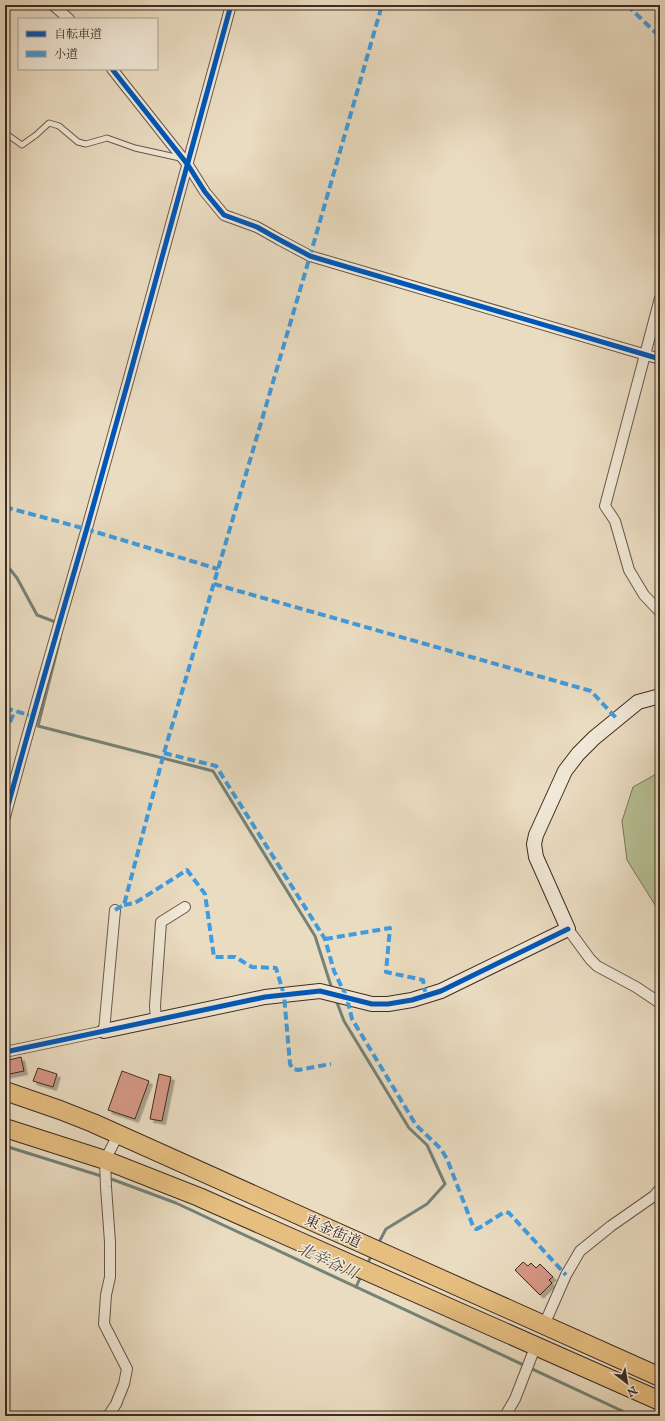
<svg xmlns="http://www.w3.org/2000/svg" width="665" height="1421" viewBox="0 0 665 1421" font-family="'IM FELL English','Noto Serif JP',serif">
<defs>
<filter id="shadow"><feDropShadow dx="3.5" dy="3.5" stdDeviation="0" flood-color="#0004"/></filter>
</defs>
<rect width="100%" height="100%" fill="#eadcc1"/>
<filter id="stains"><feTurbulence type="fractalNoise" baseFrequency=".005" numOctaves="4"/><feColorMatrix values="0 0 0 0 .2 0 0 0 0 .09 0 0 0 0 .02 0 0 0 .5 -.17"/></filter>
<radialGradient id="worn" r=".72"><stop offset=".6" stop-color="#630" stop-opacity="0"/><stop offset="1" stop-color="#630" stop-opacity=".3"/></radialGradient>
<!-- green -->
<polygon fill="#b6c094" stroke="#7a765b" points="660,772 660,913 627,860 622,821 633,787"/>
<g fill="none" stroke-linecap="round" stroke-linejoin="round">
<!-- stream -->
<g stroke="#748277" stroke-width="3">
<polyline points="5,563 17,578 37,615 58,623"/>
<polyline points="60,639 38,726 213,771 315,936 332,989"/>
<polyline points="336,1000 344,1021 409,1128 427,1145 445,1184 427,1204 386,1229 378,1244"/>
<polyline points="5,1146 114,1180 176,1203 633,1416"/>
<polyline points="367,1265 372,1254"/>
<polyline points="356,1287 361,1276"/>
</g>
</g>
<!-- building -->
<g fill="#d79887" stroke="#3e2c22" filter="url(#shadow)">
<polygon points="21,1057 24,1071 5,1075 5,1061"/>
<polygon points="38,1068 57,1074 53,1087 33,1081"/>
<polygon points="122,1071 149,1081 135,1119 108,1110"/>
<polygon points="159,1074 171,1077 162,1121 150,1119"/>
<polygon points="523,1262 528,1266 531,1263 536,1268 540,1264 553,1277 549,1280 552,1283 540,1295 515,1270"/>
</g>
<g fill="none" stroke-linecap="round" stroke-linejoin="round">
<defs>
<polyline id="lane" points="5,133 22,145 36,135 49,123 59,126 78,142 86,144 107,138 135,148 180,158"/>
<g id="street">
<polyline points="53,5 69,19"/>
<polyline points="112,69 188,165 205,192 224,215 257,227 280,240 310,256 660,359"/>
<polyline points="660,298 605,506 615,521 629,570 644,595 660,612"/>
<path d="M5,817C31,720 59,624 87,528C136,354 184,180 231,5"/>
<polyline points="568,929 590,959 597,966 636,987 660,1003"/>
<polyline points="156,1020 155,1006 161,922 185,907"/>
<polyline points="5,1052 104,1031 115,910"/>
<polyline points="544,1325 566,1275 580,1251 611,1226 654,1196 660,1189"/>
<polyline points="108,1416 116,1404 124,1384 127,1369 104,1324 106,1295 110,1277 110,1242 106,1187 105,1160 118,1135"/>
<polyline points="505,1416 515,1399 536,1345"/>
</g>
<polyline id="secondary" points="104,1031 265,997 320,991 372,1004 388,1004 412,1000 441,991 568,929 536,857 534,844 536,835 565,771 578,754 594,738 638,702 660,696"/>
<g id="highway">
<polyline points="5,1091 60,1110 93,1123 660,1377"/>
<polyline points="5,1128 105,1160 199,1197 660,1401"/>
</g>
</defs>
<!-- lane casing -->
<use href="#lane" stroke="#69584a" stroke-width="7"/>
<!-- street casing -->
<use href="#street" stroke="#69584a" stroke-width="12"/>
<!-- secondary casing -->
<use href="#secondary" stroke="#3e2c22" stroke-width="16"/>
<!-- highway casing -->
<use href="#highway" stroke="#3e2c22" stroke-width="20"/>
<!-- lane -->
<use href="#lane" stroke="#f1e8d7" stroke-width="5"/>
<!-- street -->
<use href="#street" stroke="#f1e8d7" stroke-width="10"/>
<!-- secondary -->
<use href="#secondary" stroke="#f1e8d7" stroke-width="14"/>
<!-- highway -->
<use href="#highway" stroke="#e5be80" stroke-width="18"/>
<!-- quiet -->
<g stroke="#3f9ce0" stroke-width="4" stroke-dasharray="8 4" stroke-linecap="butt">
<polyline points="627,5 660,37"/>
<polyline points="5,507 86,529 218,569"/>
<polyline points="214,584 591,691 617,719"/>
<polyline points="5,708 32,716"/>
<polyline points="5,733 15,711"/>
<polyline points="164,753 216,766 325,939 334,971 347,998 352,1019 416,1125 441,1149 447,1159 473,1226 476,1229 479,1228 503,1213 506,1212 509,1213 566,1275"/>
<polyline points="124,905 135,903 187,870 205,894 214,957 235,957 252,967 276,968 284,995 290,1064 293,1069 298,1070 331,1064"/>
<polyline points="115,910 124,905 164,753 310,256 382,5"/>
<polyline points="325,939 390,928 386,972 423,980 426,996"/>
</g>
<defs>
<g id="cycleway">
<polyline points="112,69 188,165 205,192 224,215 257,227 280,240 310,256 660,359"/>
<path d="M5,817C31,720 59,624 87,528C136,354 184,180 231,5"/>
<polyline points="5,1052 265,997 320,991 372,1004 388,1004 412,1000 441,991 568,929"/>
</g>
</defs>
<!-- cycleway casing -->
<use href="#cycleway" stroke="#f1e8d7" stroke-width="8"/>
<!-- cycleway -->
<use href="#cycleway" stroke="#0057b8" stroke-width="5"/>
</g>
<g text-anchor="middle" stroke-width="3" stroke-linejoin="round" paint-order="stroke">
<!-- street labels -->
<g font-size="15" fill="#3e2c22" stroke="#f1e8d7">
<text transform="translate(333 1231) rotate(24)" y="5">東金街道</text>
</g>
<!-- water labels -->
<g font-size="16" font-style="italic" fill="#545046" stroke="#f1e8d7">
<text transform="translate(328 1260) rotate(25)" y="6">北幸谷川</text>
</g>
</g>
<!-- margin -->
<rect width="665" height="1421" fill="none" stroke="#eadcc1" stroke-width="20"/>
<rect x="6" y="6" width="653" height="1409" fill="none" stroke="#3e2c22" stroke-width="2"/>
<rect x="10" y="10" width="645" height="1401" fill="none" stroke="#3e2c22"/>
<!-- legend -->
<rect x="18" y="18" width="140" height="52" fill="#f1e8d7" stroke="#a99d8f"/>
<rect x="26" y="31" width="20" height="6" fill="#0057b8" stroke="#a99d8f"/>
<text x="54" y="38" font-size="12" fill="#3e2c22">自転車道</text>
<rect x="26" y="51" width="20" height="6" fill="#3f9ce0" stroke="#a99d8f"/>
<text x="54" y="58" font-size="12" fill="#3e2c22">小道</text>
<!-- north arrow -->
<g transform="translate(627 1383) rotate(149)" stroke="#f1e8d7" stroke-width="3" paint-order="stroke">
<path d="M0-3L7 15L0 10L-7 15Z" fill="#3e2c22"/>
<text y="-6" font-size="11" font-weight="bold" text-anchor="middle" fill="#3e2c22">N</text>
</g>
<rect width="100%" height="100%" filter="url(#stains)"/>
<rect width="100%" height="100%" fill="url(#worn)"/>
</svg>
